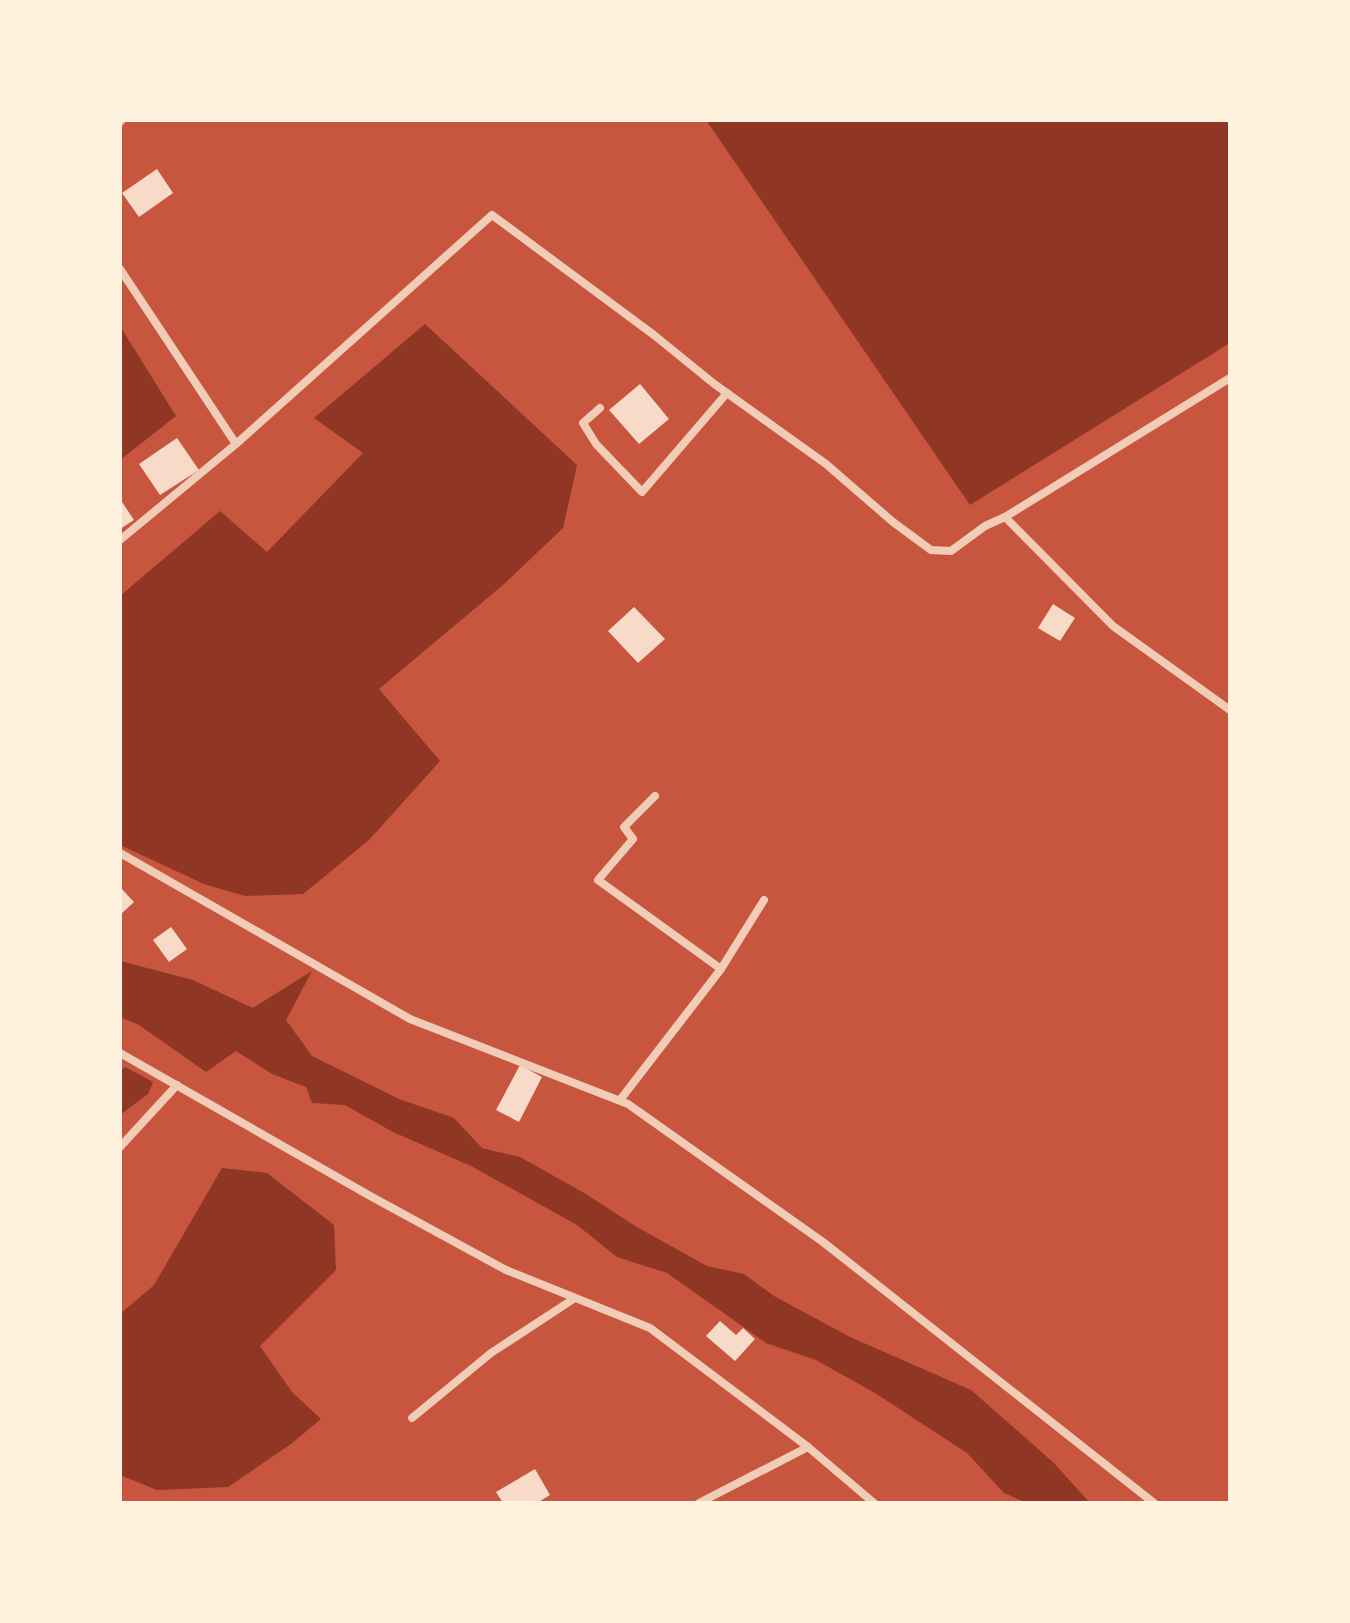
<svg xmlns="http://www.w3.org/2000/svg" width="1350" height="1623" viewBox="0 0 1350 1623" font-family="'Source Sans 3',sans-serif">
<rect width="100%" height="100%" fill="#c8553d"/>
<!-- water -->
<g fill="#8f3625">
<polygon points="706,120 1230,120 1230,343 970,505"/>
<polygon points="425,324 577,465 563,528 504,584 379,689 440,761 369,840 303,894 245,896 204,884 120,845 120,596 220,511 267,552 363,453 314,418"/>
<polygon points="120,326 176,416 120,460"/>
<polygon points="120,961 193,980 253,1008 312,971 286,1020 312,1056 399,1099 454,1118 482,1148 520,1157 586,1194 635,1226 707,1266 744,1274 774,1296 850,1337 971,1390 1054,1463 1090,1503 1027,1503 1004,1493 967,1453 875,1393 816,1360 766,1343 667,1273 617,1257 577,1225 471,1166 393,1132 345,1105 312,1103 306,1087 272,1074 236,1051 206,1072 139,1025 120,1017"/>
<polygon points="125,1067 153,1082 148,1094 120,1115 120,1071"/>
<polygon points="222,1168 267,1173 334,1225 336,1270 260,1346 292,1392 321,1419 291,1444 228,1487 157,1490 120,1475 120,1314 154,1285"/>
</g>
<!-- building -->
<g fill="#f7dbc8">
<polygon points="157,169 173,193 139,217 122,193"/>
<polygon points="640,384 669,419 639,444 609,410"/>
<polygon points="177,438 199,470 160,495 139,464"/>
<polygon points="120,499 134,520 120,529"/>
<polygon points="1053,604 1075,618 1060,641 1038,628"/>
<polygon points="634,607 665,639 638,663 608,631"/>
<polygon points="120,887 134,902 120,915"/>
<polygon points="171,927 187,949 169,962 153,940"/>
<polygon points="520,1065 542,1077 519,1122 496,1110"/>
<polygon points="720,1321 736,1335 743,1328 755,1339 735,1361 706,1336"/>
<polygon points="535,1469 550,1495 537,1503 503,1503 496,1492"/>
</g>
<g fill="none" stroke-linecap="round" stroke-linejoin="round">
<!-- minor -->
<g stroke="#f1ccb7" stroke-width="8">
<polyline points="120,122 122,120"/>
<polyline points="120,269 236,444"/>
<polyline points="1230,378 1005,517 1113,626 1230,710"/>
<polyline points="600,408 583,423 596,444 642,492 727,393"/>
<polyline points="120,540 236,444 492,215 654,335 713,383 826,464 893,522 931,550 951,551 985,526 1005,517"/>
<polyline points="120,853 410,1019 628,1104 823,1242 1154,1503"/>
<polyline points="721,969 764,900"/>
<polyline points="120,1053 372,1197 506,1270 650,1328 808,1447 874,1503"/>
<polyline points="620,1100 721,969 598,880 633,839 624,827 655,796"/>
<polyline points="120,1147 177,1085"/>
<polyline points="412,1418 491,1353 575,1298"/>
<polyline points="699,1503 808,1447"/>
</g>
</g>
<!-- border -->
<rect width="1350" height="1623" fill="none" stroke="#fff3e0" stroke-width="244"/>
</svg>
